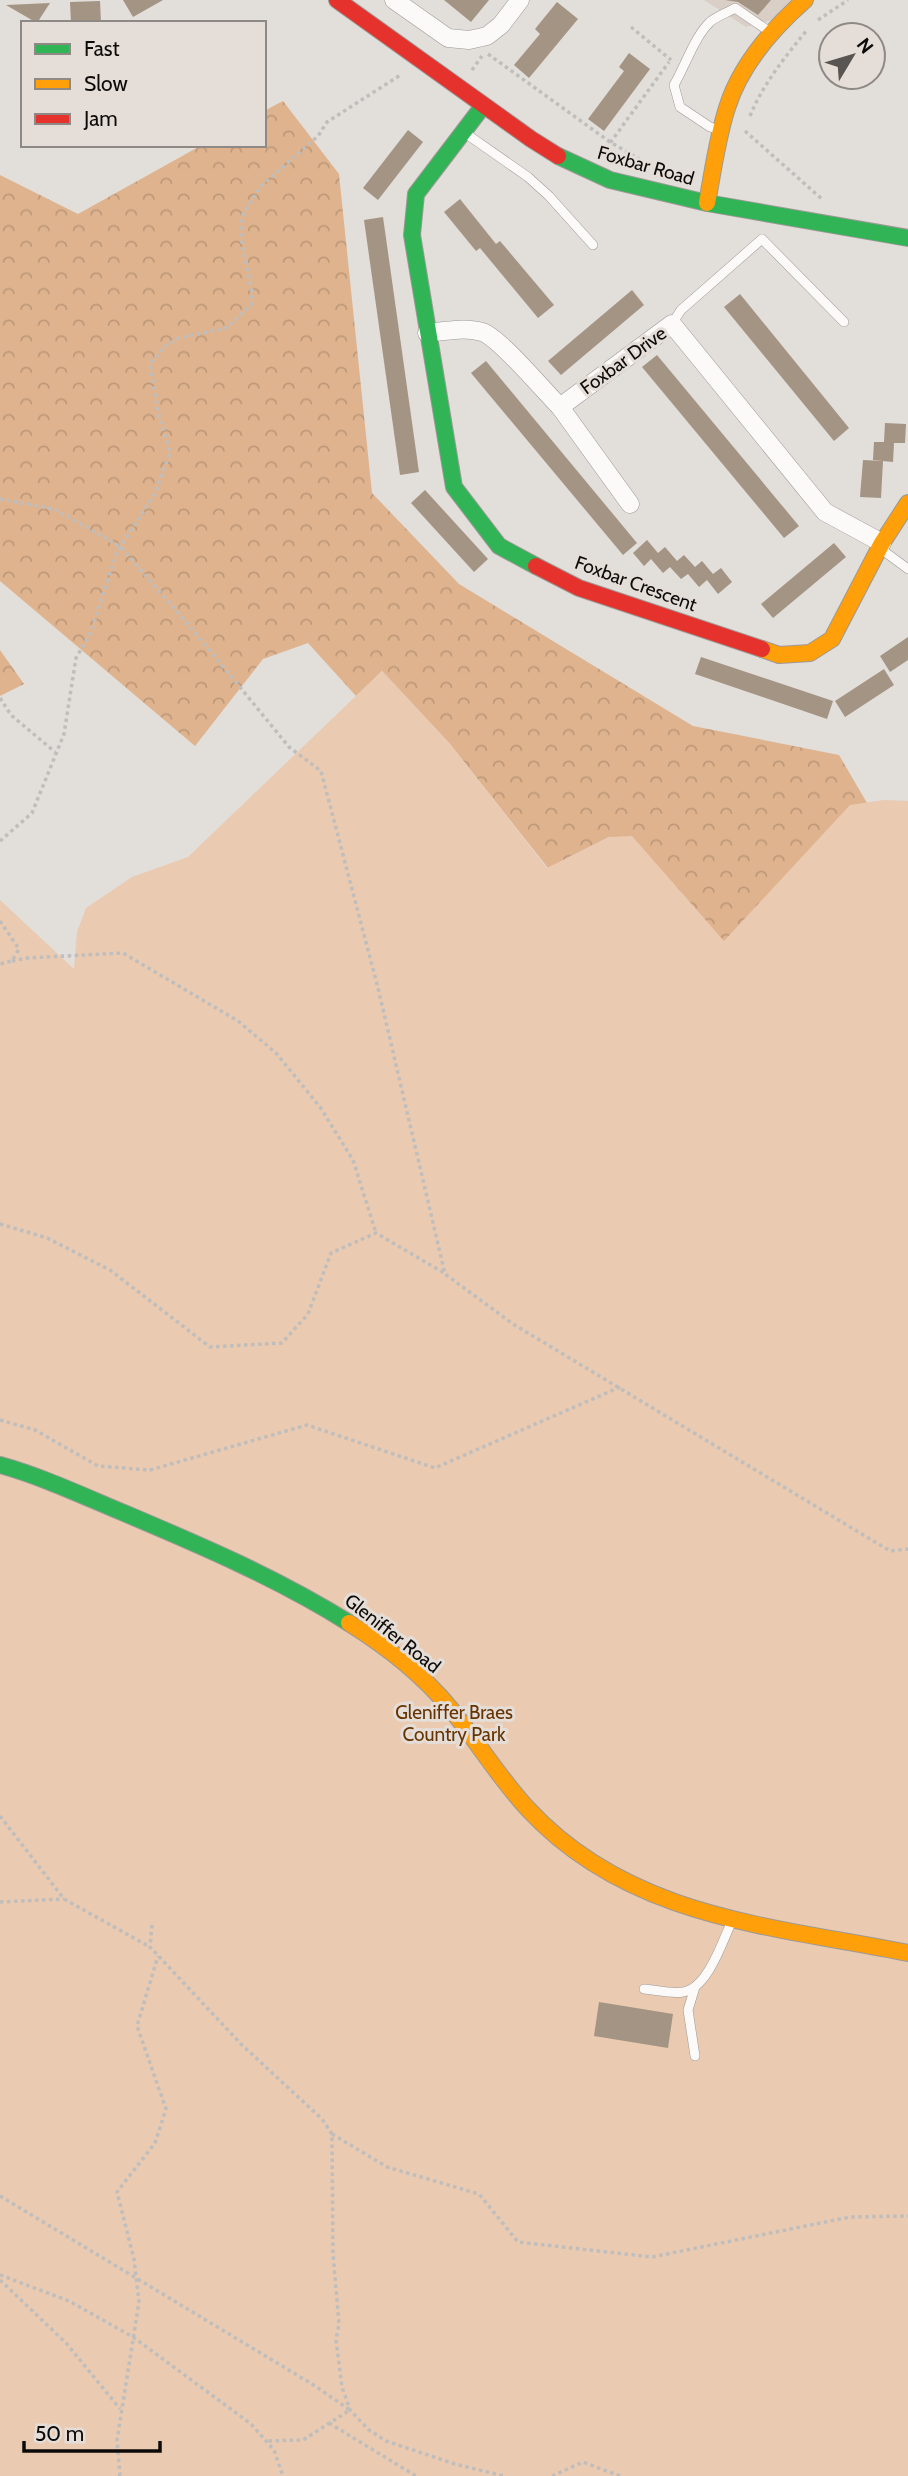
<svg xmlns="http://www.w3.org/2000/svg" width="908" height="2476" viewBox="0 0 908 2476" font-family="Cabin,sans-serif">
<defs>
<pattern id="forest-crowns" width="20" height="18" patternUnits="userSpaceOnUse" patternTransform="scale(1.75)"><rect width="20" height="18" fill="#dfb38e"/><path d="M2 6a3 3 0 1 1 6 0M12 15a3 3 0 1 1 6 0" fill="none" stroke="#be9979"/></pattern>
</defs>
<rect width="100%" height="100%" fill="#e2deda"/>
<!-- built -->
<polygon fill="#d9cfc7" points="704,0 794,0 773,20 746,27"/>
<!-- forest -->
<g fill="url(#forest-crowns)">
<polygon points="283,101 339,174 372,493 459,584 693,726 839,755 867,803 904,892 796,1010 609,837 548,868 450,744 382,671 356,696 308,643 263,659 195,746 0,581 0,175 78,214 202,145 264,145 264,111"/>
<polygon points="0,650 24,684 0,696"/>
</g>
<!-- park -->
<polygon fill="#eacab1" points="382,671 450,744 547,868 609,837 632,836 724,941 850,805 884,800 908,801 908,2476 0,2476 0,900 74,969 77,932 86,908 132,877 188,857"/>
<!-- building -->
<g fill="#a49483">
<polygon points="123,0 163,0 133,17"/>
<polygon points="444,0 489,0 471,22"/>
<polygon points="725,0 771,0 758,15 738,2"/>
<polygon points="100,1 101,23 71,23 70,2"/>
<polygon points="557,2 578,19 529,78 514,65 540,34 535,29"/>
<polygon points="50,3 37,23 6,5"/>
<polygon points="629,53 650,69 604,131 588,119 624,71 619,67"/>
<polygon points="408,130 423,142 378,200 363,188"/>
<polygon points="460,199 496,244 500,241 554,305 538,318 480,248 476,251 444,212"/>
<polygon points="383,217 419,472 400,475 364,220"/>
<polygon points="632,290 644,305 561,375 548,361"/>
<polygon points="740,294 849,428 834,441 724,307"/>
<polygon points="657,355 799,526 784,538 642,367"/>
<polygon points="486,361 637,543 623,555 471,373"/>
<polygon points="885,423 906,424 905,443 894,443 893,462 873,460 874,442 884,442"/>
<polygon points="863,460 883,461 881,498 860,497"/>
<polygon points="425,490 488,559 474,572 411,503"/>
<polygon points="647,540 658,553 665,547 677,561 684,555 695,567 702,561 713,574 721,568 732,582 718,594 707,580 699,587 688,574 681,579 670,567 663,573 651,559 644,566 633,553"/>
<polygon points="834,543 846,557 773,618 761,604"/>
<polygon points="908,637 908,660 890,672 880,656"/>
<polygon points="701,657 833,701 827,719 695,674"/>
<polygon points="884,669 894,685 845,717 835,701"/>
<polygon points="599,2002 673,2014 668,2048 594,2036"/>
</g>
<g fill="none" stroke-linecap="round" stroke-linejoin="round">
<defs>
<g id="lane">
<path d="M720,130L710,127L680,107L674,85C685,66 695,36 710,22C717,16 727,13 735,8L770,32"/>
<polyline points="465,133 528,177 549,196 593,245"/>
<polyline points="672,324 681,310 762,239 844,322"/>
<polyline points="881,549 908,569"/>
<polyline points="695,1987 688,2010 695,2056"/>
<path d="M644,1989C656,1990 671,1994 683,1992C707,1989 722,1943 731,1923"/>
</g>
<g id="street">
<polyline points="394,0 448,38 469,40 487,36 501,25 520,0"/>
<path d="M427,333C445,331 464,327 482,332C499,337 544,391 560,407L672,324L825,512L882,543"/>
<polyline points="560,407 630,504"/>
</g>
<g id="fast">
<polyline points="483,106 416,194 412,235 454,487 499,546 536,566"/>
<polyline points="558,156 610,180 707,203 908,238"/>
<path d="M0,1465C43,1477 83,1496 124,1513C202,1546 277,1578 349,1623"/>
</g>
<g id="slow">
<path d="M707,203C713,171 717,139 727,108C740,66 772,29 805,0"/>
<polyline points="762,649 779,655 810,653 832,639 882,543 908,503"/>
<path d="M349,1623C386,1646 422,1674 450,1708C477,1741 499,1778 528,1809C629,1918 772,1926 908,1953"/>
</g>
<g id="jam">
<polyline points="337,0 531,139 558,156"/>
<polyline points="536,566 579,588 762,649"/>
</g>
</defs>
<!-- lane casing -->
<use href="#lane" stroke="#9c9996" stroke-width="10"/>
<!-- street casing -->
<use href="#street" stroke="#9c9996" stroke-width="19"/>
<!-- fast casing -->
<use href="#fast" stroke="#9c9996" stroke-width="18"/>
<!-- slow casing -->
<use href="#slow" stroke="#9c9996" stroke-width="18"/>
<!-- jam casing -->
<use href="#jam" stroke="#9c9996" stroke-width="18"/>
<!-- path -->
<g stroke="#bfbebc" stroke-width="3.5" stroke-dasharray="3.5 3.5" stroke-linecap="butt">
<polyline points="818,20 848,0"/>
<polyline points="631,27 671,60"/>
<polyline points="488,54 610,142 651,166"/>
<polyline points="472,70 482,56"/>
<path d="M750,116C763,84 785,57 807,30"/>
<polyline points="745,131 823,200"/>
<polyline points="602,154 669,62"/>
<polyline points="0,499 54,509 121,547 203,642 289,747 321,771 378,988 445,1274 513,1324 890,1551 908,1549"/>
<polyline points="0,698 11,715 55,752"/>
<polyline points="0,841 32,813 64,734 76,658 90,634 117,552 156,492 170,452 159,417 150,364 164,347 179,338 226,328 251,305 252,292 242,244 242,216 261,186 318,136 327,122 402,74"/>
<polyline points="0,921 19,949 12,961 0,964"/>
<polyline points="12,961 27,958 123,953 238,1021 276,1053 320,1107 353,1160 376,1233"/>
<polyline points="0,1224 47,1238 110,1270 210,1347 282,1343 308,1314 331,1253 376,1233 444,1273"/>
<polyline points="0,1420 35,1430 98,1466 150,1470 307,1425 435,1468 620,1387"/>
<polyline points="0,1816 64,1899 150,1947"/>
<polyline points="0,1902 64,1899"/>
<polyline points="152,1925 150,1947 242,2045 322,2119 332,2134 333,2254 339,2324 336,2340 342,2387 350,2410 369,2430 386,2441 455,2464 504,2476"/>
<polyline points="332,2134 387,2167 479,2194 518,2242 652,2257 850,2217 908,2216"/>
<polyline points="0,2196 312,2384 350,2410 303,2440 267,2441"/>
<polyline points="0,2275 69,2301 133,2337 251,2424 274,2450 283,2476"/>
<polyline points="0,2280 67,2344 120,2409"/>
<polyline points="329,2423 416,2476"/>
<polyline points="120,2476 117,2440 139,2302 134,2259 117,2192 155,2143 166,2109 137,2026 158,1956"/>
<polyline points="552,2476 583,2462 620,2476"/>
</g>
<!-- lane -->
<use href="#lane" stroke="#fbfaf9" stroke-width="9"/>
<!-- street -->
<use href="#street" stroke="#fbfaf9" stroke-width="18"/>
<!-- fast -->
<use href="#fast" stroke="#30b455" stroke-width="16"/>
<!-- slow -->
<use href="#slow" stroke="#ff9f0a" stroke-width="16"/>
<!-- jam -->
<use href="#jam" stroke="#e5322d" stroke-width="16"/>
</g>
<g text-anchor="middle" stroke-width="6" stroke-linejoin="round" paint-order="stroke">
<!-- street labels -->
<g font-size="19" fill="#0d0b09" stroke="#e5ddd7">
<text transform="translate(646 165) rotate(16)" y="7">Foxbar Road</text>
<text transform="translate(623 360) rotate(-36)" y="7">Foxbar Drive</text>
<text transform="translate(636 583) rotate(20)" y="7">Foxbar Crescent</text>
<text transform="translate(393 1633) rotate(38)" y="7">Gleniffer Road</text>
</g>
<!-- park labels -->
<g font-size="19" fill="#653400" stroke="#e5ddd7">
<text x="454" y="1719">Gleniffer Braes<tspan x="454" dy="22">Country Park</tspan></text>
</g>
</g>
<!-- legend -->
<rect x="21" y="21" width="245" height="126" fill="#e5ddd7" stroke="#8f8985" stroke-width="2"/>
<rect x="35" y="44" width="35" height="10" fill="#30b455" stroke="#8f8985" stroke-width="2"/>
<text x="84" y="56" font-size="21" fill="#0d0b09">Fast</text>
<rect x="35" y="79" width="35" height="10" fill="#ff9f0a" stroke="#8f8985" stroke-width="2"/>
<text x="84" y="91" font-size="21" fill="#0d0b09">Slow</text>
<rect x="35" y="114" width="35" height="10" fill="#e5322d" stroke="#8f8985" stroke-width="2"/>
<text x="84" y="126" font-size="21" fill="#0d0b09">Jam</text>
<!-- north arrow -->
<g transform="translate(852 56) rotate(52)"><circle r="33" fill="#e5ddd7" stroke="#8f8985" stroke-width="2"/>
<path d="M0-5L12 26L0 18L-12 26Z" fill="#585552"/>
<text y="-10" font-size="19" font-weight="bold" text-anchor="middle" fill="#0d0b09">N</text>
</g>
<!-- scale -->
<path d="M24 2441v10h136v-10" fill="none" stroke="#0d0b09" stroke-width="3.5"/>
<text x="35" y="2441" font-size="21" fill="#0d0b09" stroke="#e5ddd7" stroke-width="5" paint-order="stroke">50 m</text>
</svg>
